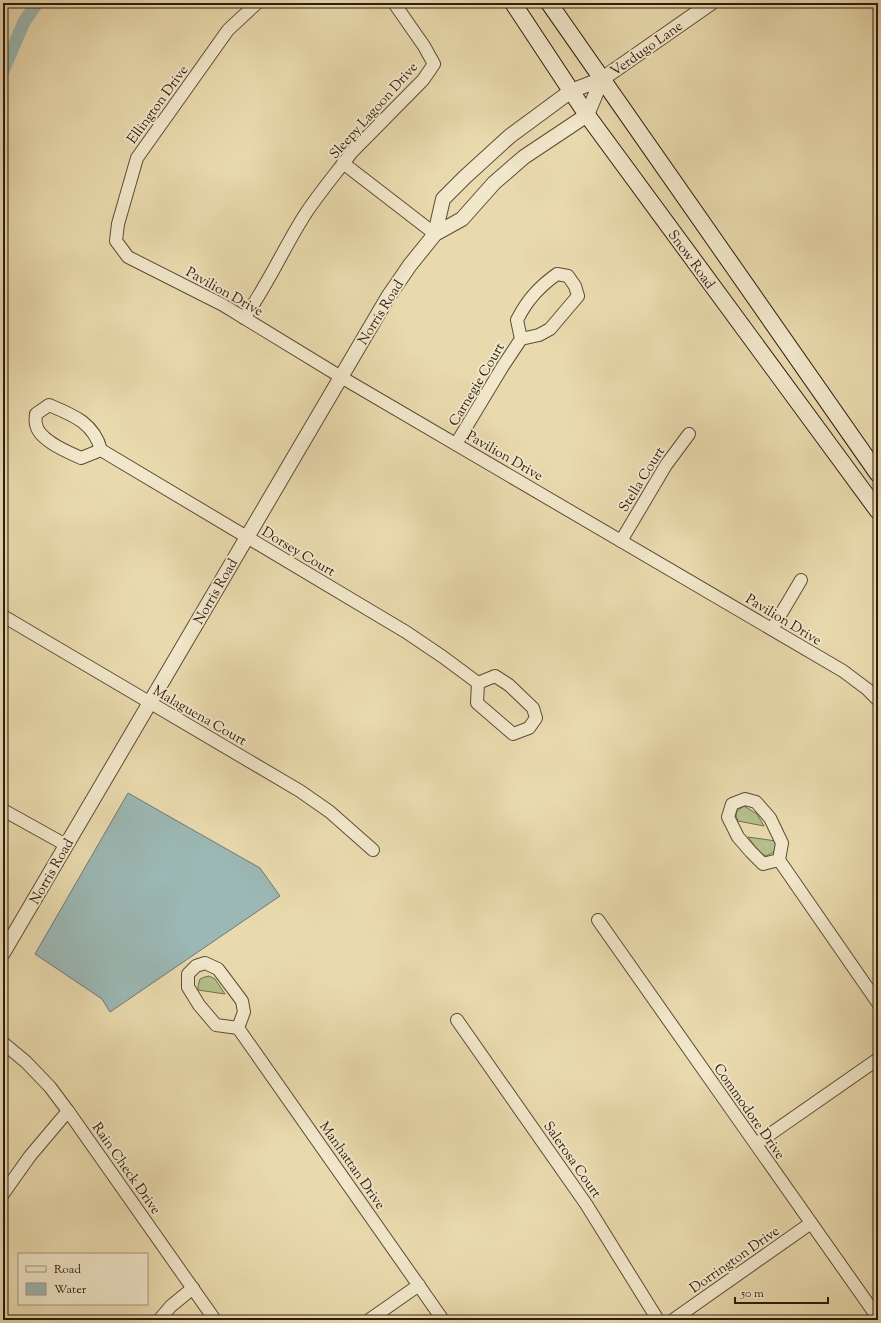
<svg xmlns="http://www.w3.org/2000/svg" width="881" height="1323" viewBox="0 0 881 1323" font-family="'Sorts Mill Goudy',serif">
<rect width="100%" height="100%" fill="#e9daad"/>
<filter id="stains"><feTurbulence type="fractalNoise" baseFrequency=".005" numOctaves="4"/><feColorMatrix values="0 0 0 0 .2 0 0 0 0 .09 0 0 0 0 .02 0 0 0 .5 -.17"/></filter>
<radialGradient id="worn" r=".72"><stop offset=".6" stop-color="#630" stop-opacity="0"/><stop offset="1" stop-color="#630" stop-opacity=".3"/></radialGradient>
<!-- green -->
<g fill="#b4c08b" stroke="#716e4d">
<polygon points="744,806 757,814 764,826 738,821 736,816 737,811"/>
<polygon points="748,837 776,841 776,848 774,852 766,856 760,853"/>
<polygon points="209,976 215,979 225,994 198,990 198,986 200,979 205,977"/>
</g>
<!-- water -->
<polygon fill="#9bb8b4" stroke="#6f7a72" points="128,793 260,868 280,896 110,1012 102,999 35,954"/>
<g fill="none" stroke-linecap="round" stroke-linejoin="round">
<!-- canal -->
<polyline stroke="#9bb8b4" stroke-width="13" points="3,71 24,22 37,3"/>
<defs>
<g id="minor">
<polyline points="257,3 228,30 137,158 118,224 116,241 128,257 223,305 341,377 843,671 867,689 878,700"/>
<polyline points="343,163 435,234"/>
<path d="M244,318C268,285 284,247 306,213C320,192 337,172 352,152L423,80L434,64L424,46L394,3"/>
<path d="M456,444L503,366L521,339L539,335L550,329L578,296L575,286L568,276L557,274C539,287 527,300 517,320L521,339"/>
<path d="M101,450L81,458C68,452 38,440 36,424C35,421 36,417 36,414L49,405C73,415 94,423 101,450L406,632L443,657L478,683L477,703L513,734L529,728L536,718L533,708L509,685L495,676L478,683"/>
<polyline points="621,541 666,465 689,434"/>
<polyline points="3,616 300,791 330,812 373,850"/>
<polyline points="772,629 801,580"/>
<polyline points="3,810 66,845"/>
<polyline points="779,860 763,864 751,852 738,837 728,817 732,804 745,799 756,802 770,818 782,843 779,860 878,1003"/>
<polyline points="598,920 878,1318"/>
<polyline points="457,1020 586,1204 658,1320"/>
<polyline points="238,1028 244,1012 242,1001 218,969 205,963 196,966 188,974 188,987 199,1005 216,1025 238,1028 443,1320"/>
<polyline points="3,1043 26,1062 50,1087 68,1111 215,1320"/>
<polyline points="756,1144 878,1059"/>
<polyline points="3,1194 30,1156 68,1111"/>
<polyline points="159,1320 171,1306 193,1288"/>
<polyline points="369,1320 419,1285"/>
<polyline points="673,1320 811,1223"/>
</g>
<g id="tertiary">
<polyline points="602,79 711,3"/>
<polyline points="3,953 388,297 410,265 435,234 462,219 494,183 524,157 587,115 602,79 571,91 510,136 465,177 443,199 435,234"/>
</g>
<g id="secondary">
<polyline points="513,3 587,115 878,511"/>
<polyline points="549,3 878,474"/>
</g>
</defs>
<!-- minor casing -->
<use href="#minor" stroke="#5d4c36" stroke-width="14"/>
<!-- tertiary casing -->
<use href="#tertiary" stroke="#5d4c36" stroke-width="16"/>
<!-- secondary casing -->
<use href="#secondary" stroke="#2e1c0f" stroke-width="18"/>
<!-- minor -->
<use href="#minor" stroke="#f1e7ca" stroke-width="12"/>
<!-- tertiary -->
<use href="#tertiary" stroke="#f1e7ca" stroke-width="14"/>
<!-- secondary -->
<use href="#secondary" stroke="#f1e7ca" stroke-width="16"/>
</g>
<g text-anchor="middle" stroke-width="4" stroke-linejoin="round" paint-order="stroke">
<!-- street labels -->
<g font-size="14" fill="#2e1c0f" stroke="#f1e7ca">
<text transform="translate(646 48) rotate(-35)" y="5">Verdugo Lane</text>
<text transform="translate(157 104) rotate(-54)" y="5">Ellington Drive</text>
<text transform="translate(373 110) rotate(-48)" y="5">Sleepy Lagoon Drive</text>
<text transform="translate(692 259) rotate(54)" y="5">Snow Road</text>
<text transform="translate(225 291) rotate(29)" y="5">Pavilion Drive</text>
<text transform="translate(380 312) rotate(-58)" y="5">Norris Road</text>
<text transform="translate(476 384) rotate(-59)" y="5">Carnegie Court</text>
<text transform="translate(505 455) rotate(30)" y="5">Pavilion Drive</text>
<text transform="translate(641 479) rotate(-58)" y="5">Stella Court</text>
<text transform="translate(299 551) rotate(31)" y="5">Dorsey Court</text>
<text transform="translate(215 591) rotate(-60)" y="5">Norris Road</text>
<text transform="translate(784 619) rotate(31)" y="5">Pavilion Drive</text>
<text transform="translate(200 715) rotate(30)" y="5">Malaguena Court</text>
<text transform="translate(51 871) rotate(-60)" y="5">Norris Road</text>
<text transform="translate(750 1111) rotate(55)" y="5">Commodore Drive</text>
<text transform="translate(573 1159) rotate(55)" y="5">Salerosa Court</text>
<text transform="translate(353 1165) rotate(55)" y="5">Manhattan Drive</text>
<text transform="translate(127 1168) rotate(55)" y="5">Rain Check Drive</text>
<text transform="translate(734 1259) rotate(-35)" y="5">Dorrington Drive</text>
</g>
</g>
<!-- margin -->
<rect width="881" height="1323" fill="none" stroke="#e9daad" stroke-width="16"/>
<rect x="4" y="4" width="873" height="1315" fill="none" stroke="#2e1c0f" stroke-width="2"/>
<rect x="8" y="8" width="865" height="1307" fill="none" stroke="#2e1c0f"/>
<!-- legend -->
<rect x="18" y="1253" width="130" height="52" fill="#f1e7ca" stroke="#a3967f"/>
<rect x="26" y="1266" width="20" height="6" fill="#f1e7ca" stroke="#a3967f"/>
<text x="54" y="1273" font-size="12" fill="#2e1c0f">Road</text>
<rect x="26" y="1283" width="20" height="12" fill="#9bb8b4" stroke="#a3967f"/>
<text x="54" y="1293" font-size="12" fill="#2e1c0f">Water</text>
<!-- scale -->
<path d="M735 1297v6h93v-6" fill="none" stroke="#2e1c0f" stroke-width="2"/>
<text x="741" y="1297" font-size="12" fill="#2e1c0f" stroke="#f1e7ca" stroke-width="3" paint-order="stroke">50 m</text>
<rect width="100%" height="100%" filter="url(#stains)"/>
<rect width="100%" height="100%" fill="url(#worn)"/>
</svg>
